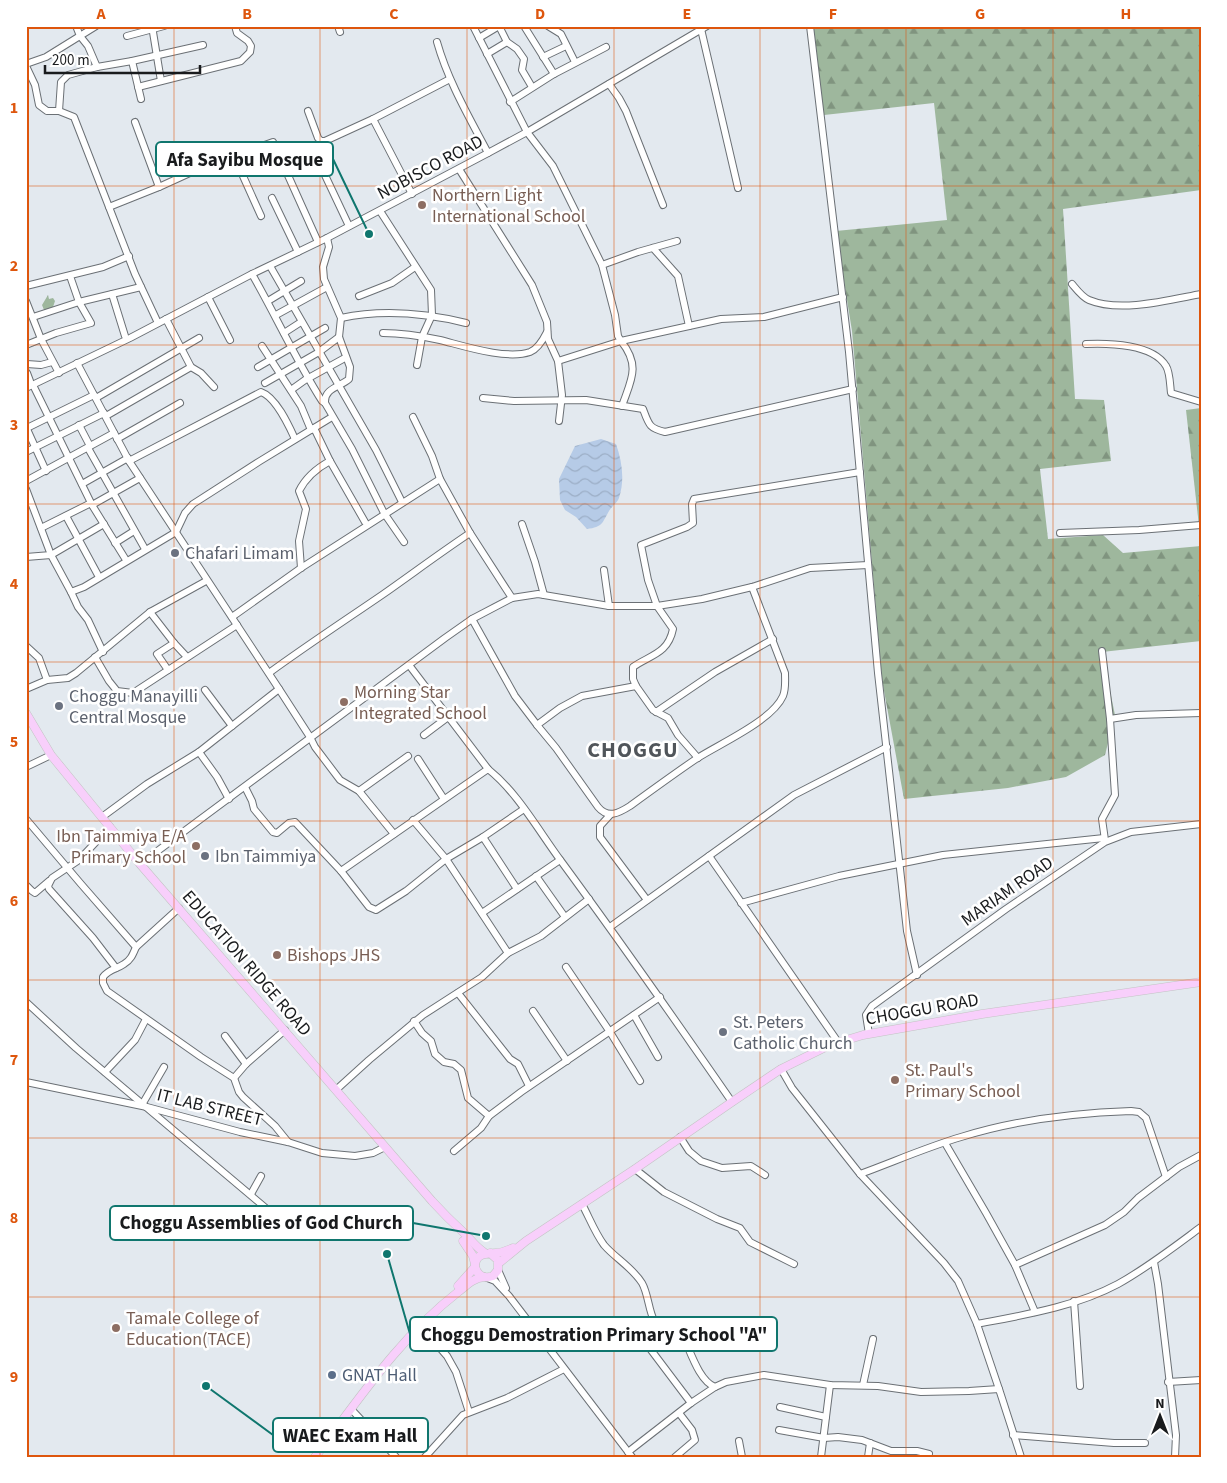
<svg xmlns="http://www.w3.org/2000/svg" width="1227" height="1483" viewBox="0 0 1227 1483" font-family="'Source Sans 3',sans-serif">
<defs>
<pattern id="forest-firs" width="22" height="20" patternUnits="userSpaceOnUse" patternTransform="scale(1.25)"><rect width="22" height="20" fill="#9eb79d"/><path d="M5 1l3.5 6h-7zM16 11l3.5 6h-7z" fill="#80947f"/></pattern>
<pattern id="water-waves" width="16" height="10" patternUnits="userSpaceOnUse" patternTransform="scale(1.25)"><rect width="16" height="10" fill="#b6cbe7"/><path d="M0 5q4-4 8 0t8 0" fill="none" stroke="#9caec6"/></pattern>
</defs>
<rect width="100%" height="100%" fill="#e3e9ef"/>
<!-- forest -->
<g fill="url(#forest-firs)">
<polygon points="811,26 1201,26 1201,190 1063,209 1075,399 1104,400 1111,461 1040,469 1048,539 1103,535 1123,553 1201,546 1201,641 1102,652 1115,715 1105,755 1066,777 1008,788 904,799 882,680 852,331 836,231 947,220 934,103 824,115"/>
<polygon points="48,295 49,299 53,298 55,301 53,307 44,310 42,305"/>
<polygon points="1201,408 1201,544 1186,410"/>
</g>
<!-- water -->
<path fill="url(#water-waves)" d="M601,439L616,444C622,461 625,480 619,498C617,503 612,506 609,511C602,523 603,527 587,529L576,517L565,510L560,500L559,479L575,446Z"/>
<g fill="none" stroke-linecap="round" stroke-linejoin="round">
<defs>
<g id="minor">
<polyline points="76,26 80,36 88,46 97,67 132,61 203,45"/>
<polyline points="152,26 161,81"/>
<polyline points="338,26 340,32"/>
<polyline points="473,26 527,132 553,166 602,265 615,315 618,336 621,341 721,319 764,317 843,297"/>
<polyline points="499,26 507,42 517,49 524,59 522,70 532,87"/>
<polyline points="524,26 554,74"/>
<polyline points="548,26 561,34 575,62"/>
<polyline points="810,26 849,352 878,673 907,931 917,975"/>
<polyline points="701,29 738,188"/>
<polyline points="127,36 164,26"/>
<polyline points="479,38 499,26"/>
<path d="M437,42C448,81 469,117 488,153"/>
<polyline points="487,54 507,42"/>
<polyline points="543,57 566,46"/>
<polyline points="132,61 141,99"/>
<polyline points="26,64 46,57 96,26"/>
<polyline points="26,66 35,85 39,105 47,111 59,111 74,117 109,207"/>
<polyline points="609,84 619,98 626,111 663,205"/>
<polyline points="138,87 241,61 250,52 251,46 248,41 237,33 235,26"/>
<polyline points="510,102 554,74 606,47"/>
<polyline points="59,111 61,82 68,75 97,67"/>
<polyline points="308,111 318,138 321,141 325,141 373,119 450,79"/>
<polyline points="373,119 412,194"/>
<polyline points="135,122 159,187"/>
<polyline points="234,156 261,216"/>
<polyline points="284,168 315,154 349,226"/>
<polyline points="459,169 532,285 547,322 548,339 558,361 562,395 559,421"/>
<polyline points="272,198 298,252"/>
<polyline points="380,211 431,290 432,315 422,337 417,365"/>
<path d="M327,238L329,247L323,267L324,279L341,318L339,337L350,367L349,379C340,387 324,388 325,403L352,449L384,513L404,542"/>
<polyline points="653,248 678,276 689,326"/>
<polyline points="602,265 638,252 677,241"/>
<polyline points="270,266 376,450 402,502"/>
<path d="M252,274C276,316 296,360 322,401L325,403"/>
<path d="M1072,284C1077,290 1082,297 1089,300C1120,313 1169,300 1201,294"/>
<polyline points="26,286 103,267 129,256"/>
<polyline points="112,294 125,336"/>
<polyline points="359,296 392,283 415,267"/>
<polyline points="208,297 230,340"/>
<polyline points="26,301 41,339 59,373"/>
<polyline points="268,301 301,281"/>
<polyline points="276,315 327,287"/>
<polyline points="33,317 79,302 141,287"/>
<path d="M341,318C383,309 425,313 466,323"/>
<polyline points="166,319 191,367 201,373 214,387"/>
<polyline points="158,323 135,274 109,207 159,187 205,166 273,142 318,242"/>
<polyline points="284,333 301,322"/>
<path d="M383,333C402,333 421,336 440,340C464,346 506,360 530,352C538,349 543,340 547,332"/>
<path d="M1086,344C1109,343 1153,344 1166,366C1170,372 1170,385 1171,393L1201,402"/>
<polyline points="26,345 56,333 91,323 79,302 70,276"/>
<polyline points="262,346 301,406 311,430"/>
<path d="M558,361L621,341C641,366 631,380 622,406"/>
<polyline points="77,363 129,461 279,689 310,737 315,747 340,780 359,791 394,834"/>
<polyline points="27,364 41,365 52,362"/>
<polyline points="258,367 325,328"/>
<polyline points="27,373 30,381"/>
<polyline points="265,383 319,352 339,337"/>
<polyline points="33,385 92,505 126,560"/>
<polyline points="26,388 130,338 252,274 327,238 488,153 527,132 707,26"/>
<polyline points="291,390 305,380 343,359"/>
<polyline points="96,398 199,338"/>
<path d="M483,398L514,401L586,400L643,409C649,425 649,428 665,432L853,389"/>
<polyline points="106,416 191,367"/>
<polyline points="413,417 432,456 440,479 470,533 512,598"/>
<polyline points="79,425 90,446"/>
<polyline points="26,427 46,471"/>
<polyline points="27,428 94,395"/>
<polyline points="314,428 330,461 365,522"/>
<polyline points="117,439 180,403"/>
<polyline points="88,448 145,549"/>
<polyline points="26,452 104,413"/>
<path d="M129,461L261,392C276,397 289,426 295,439"/>
<polyline points="26,481 114,433"/>
<polyline points="82,484 128,458"/>
<polyline points="26,489 51,555 71,592 84,587 176,532 185,513 193,504 260,461 332,417"/>
<polyline points="92,505 140,478"/>
<polyline points="66,516 99,577"/>
<polyline points="522,524 535,562 544,595"/>
<polyline points="41,528 91,503"/>
<polyline points="1060,533 1139,530 1201,525"/>
<polyline points="115,543 134,531"/>
<polyline points="26,557 51,555 104,524"/>
<path d="M301,568L299,541L306,509L299,491C306,477 317,468 330,461"/>
<polyline points="604,570 609,606"/>
<polyline points="71,592 78,607 88,620 103,652"/>
<polyline points="150,612 174,643"/>
<polyline points="232,617 301,568 440,479"/>
<path d="M472,619L515,696L537,725L556,748L598,807C608,819 619,813 630,806C652,790 674,774 696,759C719,744 772,721 783,696C786,689 785,681 785,673L752,587"/>
<polyline points="26,646 39,658 47,680"/>
<polyline points="1102,651 1110,719 1115,795 1102,819 1105,840"/>
<polyline points="95,657 109,681 117,691 133,693 237,625"/>
<polyline points="409,665 488,769"/>
<polyline points="168,670 157,654 174,643 187,657"/>
<path d="M269,673C306,646 344,621 382,595C412,574 440,553 470,533"/>
<polyline points="26,689 47,680 68,678 76,673 150,612 206,581"/>
<polyline points="205,690 232,726"/>
<polyline points="656,712 715,672 773,639"/>
<polyline points="1110,719 1136,715 1201,713"/>
<polyline points="537,725 560,708 582,696 636,686"/>
<polyline points="424,735 448,717"/>
<polyline points="199,752 217,777 229,799"/>
<path d="M698,758L678,735L668,718L653,710L636,686L633,679V667C650,655 668,654 673,629L657,606L648,580L641,545L687,527L693,523L692,504L694,499L860,472"/>
<polyline points="418,759 444,799"/>
<polyline points="26,767 51,755"/>
<polyline points="245,787 252,801 254,809 273,832 277,833 289,823 295,822 341,871 369,907 376,910 406,891 446,859 483,837 524,809"/>
<polyline points="359,791 408,756"/>
<polyline points="610,815 600,826 600,837 647,900"/>
<polyline points="102,817 147,784 199,752 279,689"/>
<path d="M26,819L81,884L136,947C133,954 131,960 124,964C117,969 109,969 103,977V983L107,991L201,1057L234,1078L239,1092L243,1097L275,1126L288,1142"/>
<polyline points="413,820 446,859 508,953"/>
<polyline points="110,827 79,860 52,878 48,886 49,889 93,938 116,968"/>
<polyline points="483,837 517,889"/>
<polyline points="709,856 838,1042"/>
<polyline points="140,864 445,638 472,619 512,598 538,594 609,606 657,606 702,599 752,587 810,568 868,565"/>
<path d="M341,871L488,769C518,793 538,830 561,861C619,940 676,1021 732,1102"/>
<polyline points="536,876 565,917"/>
<polyline points="26,885 32,891 35,893 49,881"/>
<polyline points="741,903 839,876 943,855 1104,838"/>
<polyline points="482,913 560,860"/>
<polyline points="610,927 794,795 887,747"/>
<polyline points="136,947 179,908"/>
<polyline points="566,967 610,1032 640,1081"/>
<polyline points="458,993 510,1059 518,1064 529,1086"/>
<polyline points="26,1002 76,1048 293,1231"/>
<polyline points="533,1011 567,1061"/>
<polyline points="634,1015 658,1057"/>
<polyline points="414,1021 422,1033 431,1041 435,1054 444,1062 454,1064 461,1070 468,1098 489,1116"/>
<polyline points="869,1034 866,1015 872,1006 1006,909 1105,842 1131,832 1201,824"/>
<polyline points="225,1036 246,1064"/>
<polyline points="781,1069 792,1088 860,1174 944,1263 958,1281 977,1324 999,1389"/>
<polyline points="105,1072 135,1040 146,1019"/>
<polyline points="234,1078 246,1064 285,1030"/>
<polyline points="26,1082 147,1107 240,1132 288,1142 322,1153 355,1156 373,1153 385,1147"/>
<polyline points="337,1089 369,1060 423,1015 482,977 508,953 541,936 589,899"/>
<polyline points="143,1103 164,1067"/>
<polyline points="680,1137 689,1151 701,1161 722,1168 751,1166 765,1175"/>
<polyline points="945,1143 986,1213 1015,1265 1035,1312"/>
<polyline points="454,1151 481,1128 489,1116 521,1092 660,997"/>
<polyline points="635,1169 664,1192 717,1219 740,1228 750,1242 794,1264"/>
<path d="M860,1174C893,1162 927,1147 961,1137C1015,1120 1074,1113 1131,1111L1139,1112L1146,1118L1166,1177"/>
<polyline points="251,1194 261,1176"/>
<path d="M582,1204C589,1217 595,1233 604,1245C615,1258 632,1267 642,1283C648,1293 649,1312 654,1320C659,1327 671,1325 679,1328C689,1345 697,1380 715,1387L726,1382L764,1375L830,1385L878,1386L921,1392L969,1391L999,1389L1021,1457"/>
<polyline points="1154,1262 1158,1284 1176,1435 1175,1457"/>
<polyline points="1015,1265 1105,1225 1124,1212 1138,1198 1179,1167 1201,1155"/>
<polyline points="498,1270 506,1288"/>
<polyline points="485,1277 495,1281 509,1296 632,1457"/>
<polyline points="1074,1301 1080,1386"/>
<path d="M977,1324C1024,1315 1075,1307 1118,1284C1147,1268 1174,1247 1201,1227"/>
<polyline points="420,1325 447,1356 456,1372 469,1412"/>
<polyline points="663,1325 645,1342 691,1403"/>
<polyline points="1168,1382 1201,1380"/>
<polyline points="863,1385 873,1339"/>
<polyline points="780,1407 826,1417"/>
<polyline points="351,1409 396,1457"/>
<polyline points="779,1430 824,1438 838,1437 862,1440 891,1451 917,1451 929,1454"/>
<polyline points="1013,1435 1114,1443 1145,1443"/>
<polyline points="739,1441 742,1457"/>
<polyline points="628,1452 691,1403 715,1387"/>
<polyline points="425,1457 463,1415 507,1398 564,1369"/>
<polyline points="675,1457 695,1440 692,1430 679,1413"/>
<polyline points="821,1457 830,1385"/>
<polyline points="868,1457 870,1443"/>
</g>
<g id="major">
<path d="M26,713L51,755L140,864L432,1201C442,1212 452,1222 462,1231C471,1239 474,1246 485,1253"/>
<polyline points="463,1241 473,1256 475,1264"/>
<path d="M490,1253L498,1260V1270L493,1276C484,1279 478,1276 475,1267C475,1253 485,1254 496,1253C502,1253 508,1250 513,1248"/>
<polyline points="499,1263 526,1241 635,1169 732,1102 781,1069 830,1045 863,1035 982,1014 1201,982"/>
<polyline points="458,1286 475,1267"/>
<path d="M315,1457C359,1399 400,1337 458,1292C466,1286 473,1278 484,1277"/>
</g>
</defs>
<!-- minor casing -->
<use href="#minor" stroke="#6b7075" stroke-width="8"/>
<!-- major casing -->
<use href="#major" stroke="#c3c4c4" stroke-width="9"/>
<!-- minor -->
<use href="#minor" stroke="#fff" stroke-width="6"/>
<!-- major -->
<use href="#major" stroke="#f8cffb" stroke-width="8"/>
</g>
<!-- grid -->
<path fill="none" stroke="#de560d" stroke-width="1" stroke-opacity="0.55" d="M174,26V1457M320,26V1457M467,26V1457M614,26V1457M760,26V1457M906,26V1457M1053,26V1457M26,186H1201M26,345H1201M26,504H1201M26,662H1201M26,821H1201M26,980H1201M26,1138H1201M26,1297H1201"/>
<!-- markers -->
<g fill="#8d6e63" stroke="#fff" stroke-width="2">
<circle cx="422" cy="205" r="5"/>
<circle cx="344" cy="702" r="5"/>
<circle cx="196" cy="846" r="5"/>
<circle cx="277" cy="955" r="5"/>
<circle cx="895" cy="1080" r="5"/>
<circle cx="116" cy="1328" r="5"/>
</g>
<g fill="#6b7280" stroke="#fff" stroke-width="2">
<circle cx="175" cy="553" r="5"/>
<circle cx="59" cy="706" r="5"/>
<circle cx="205" cy="856" r="5"/>
<circle cx="723" cy="1032" r="5"/>
</g>
<circle fill="#5c6f8a" stroke="#fff" stroke-width="2" cx="332" cy="1375" r="5"/>
<g text-anchor="middle" stroke-width="5" stroke-linejoin="round" paint-order="stroke">
<!-- street labels -->
<g font-size="18" fill="#191b1d" stroke="#fff">
<text transform="translate(430 167) rotate(-28)" y="6">NOBISCO ROAD</text>
<text transform="translate(1007 891) rotate(-35)" y="6">MARIAM ROAD</text>
<text transform="translate(247 963) rotate(49)" y="6">EDUCATION RIDGE ROAD</text>
<text transform="translate(922 1009) rotate(-10)" y="6">CHOGGU ROAD</text>
<text transform="translate(210 1107) rotate(14)" y="6">IT LAB STREET</text>
</g>
<!-- education labels -->
<g font-size="18" fill="#785e54" stroke="#fff" text-anchor="start">
<text x="432" y="201">Northern Light<tspan x="432" dy="21">International School</tspan></text>
<text x="354" y="698">Morning Star<tspan x="354" dy="21">Integrated School</tspan></text>
<text x="186" y="842" text-anchor="end">Ibn Taimmiya E/A<tspan x="186" dy="21">Primary School</tspan></text>
<text x="287" y="961">Bishops JHS</text>
<text x="905" y="1076">St. Paul's<tspan x="905" dy="21">Primary School</tspan></text>
<text x="126" y="1324">Tamale College of<tspan x="126" dy="21">Education(TACE)</tspan></text>
</g>
<!-- worship labels -->
<g font-size="18" fill="#5b616d" stroke="#fff" text-anchor="start">
<text x="185" y="559">Chafari Limam</text>
<text x="69" y="702">Choggu Manayilli<tspan x="69" dy="21">Central Mosque</tspan></text>
<text x="215" y="862">Ibn Taimmiya</text>
<text x="733" y="1028">St. Peters<tspan x="733" dy="21">Catholic Church</tspan></text>
</g>
<!-- service labels -->
<g font-size="18" fill="#4e5e75" stroke="#fff" text-anchor="start">
<text x="342" y="1381">GNAT Hall</text>
</g>
<!-- district labels -->
<g font-size="22" font-weight="bold" letter-spacing="1" fill="#50555a" stroke="#fff">
<text x="633" y="757">CHOGGU</text>
</g>
</g>
<!-- callouts -->
<path fill="none" stroke="#0f766e" stroke-width="2" d="M369 234L333 159M486 1236L413 1223M387 1254L410 1334M206 1386L273 1435"/>
<g fill="#0f766e" stroke="#fff" stroke-width="2">
<circle cx="369" cy="234" r="5"/>
<circle cx="486" cy="1236" r="5"/>
<circle cx="387" cy="1254" r="5"/>
<circle cx="206" cy="1386" r="5"/>
</g>
<g fill="#fff" stroke="#0f766e" stroke-width="2">
<rect x="156" y="142" width="177" height="34" rx="5"/>
<rect x="110" y="1206" width="303" height="34" rx="5"/>
<rect x="410" y="1317" width="367" height="34" rx="5"/>
<rect x="273" y="1418" width="155" height="34" rx="5"/>
</g>
<g font-size="19" text-anchor="middle" font-weight="bold" fill="#191b1d">
<text x="245" y="166">Afa Sayibu Mosque</text>
<text x="261" y="1229">Choggu Assemblies of God Church</text>
<text x="594" y="1341">Choggu Demostration Primary School "A"</text>
<text x="350" y="1442">WAEC Exam Hall</text>
</g>
<!-- border -->
<rect width="1227" height="1483" fill="none" stroke="#ffffff" stroke-width="55"/>
<!-- north arrow -->
<g transform="translate(1160 1416)" stroke="#ffffff" stroke-width="4" paint-order="stroke">
<path d="M0-4L9 19L0 12L-9 19Z" fill="#191b1d"/>
<text y="-8" font-size="14" font-weight="bold" text-anchor="middle" fill="#191b1d">N</text>
</g>
<!-- scale -->
<path d="M45 65v8h155v-8" fill="none" stroke="#191b1d" stroke-width="2.5"/>
<text x="52" y="65" font-size="15" fill="#191b1d" stroke="#ffffff" stroke-width="4" paint-order="stroke">200 m</text>
<rect x="28" y="28" width="1172" height="1428" fill="none" stroke="#de560d" stroke-width="2"/>
<g font-size="16" text-anchor="middle" font-weight="bold" fill="#de560d">
<text x="101" y="19">A</text>
<text x="247" y="19">B</text>
<text x="394" y="19">C</text>
<text x="540" y="19">D</text>
<text x="687" y="19">E</text>
<text x="833" y="19">F</text>
<text x="980" y="19">G</text>
<text x="1126" y="19">H</text>
<text x="14" y="113">1</text>
<text x="14" y="271">2</text>
<text x="14" y="430">3</text>
<text x="14" y="589">4</text>
<text x="14" y="747">5</text>
<text x="14" y="906">6</text>
<text x="14" y="1065">7</text>
<text x="14" y="1223">8</text>
<text x="14" y="1382">9</text>
</g>
</svg>
